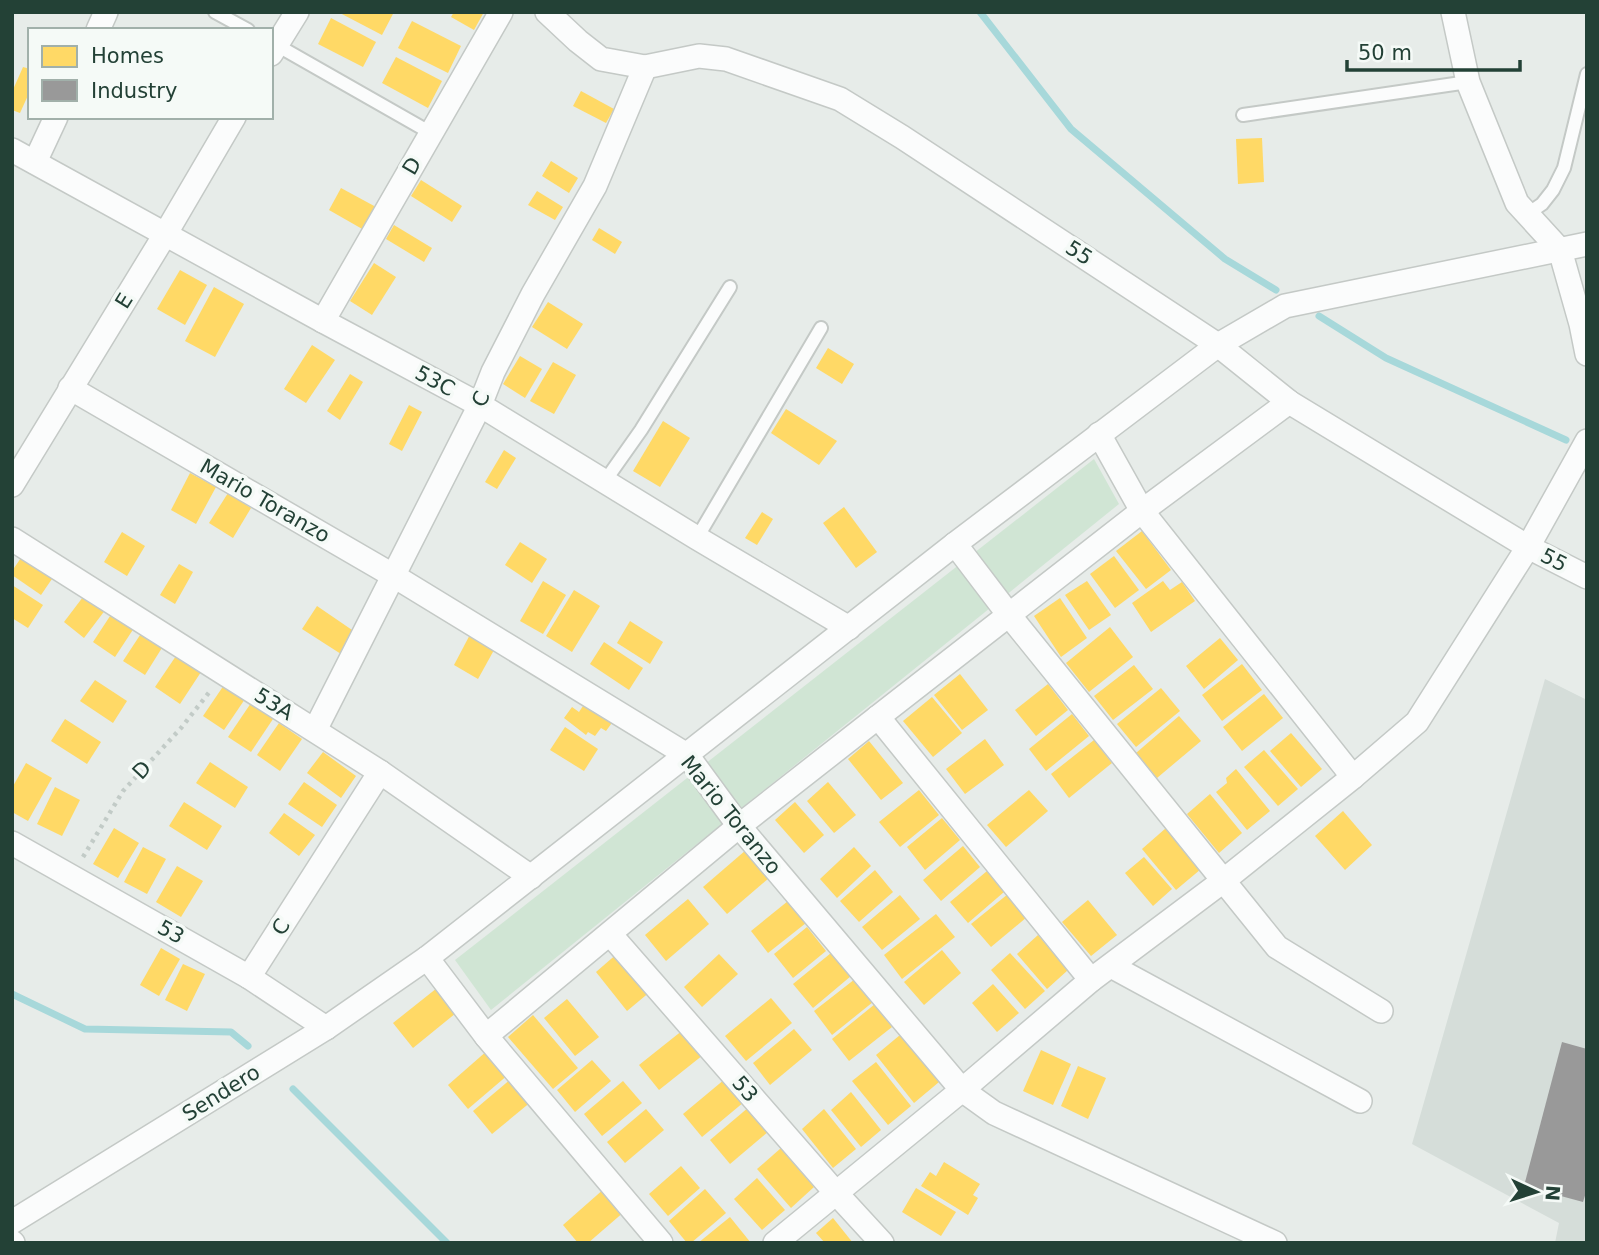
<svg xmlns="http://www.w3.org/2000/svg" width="1599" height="1255" viewBox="0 0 1599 1255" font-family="'DejaVu Sans',sans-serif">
<rect width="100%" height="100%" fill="#e7ece9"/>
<!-- built -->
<polygon fill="#d5ddd9" points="1545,679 1587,700 1587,1243 1555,1243 1559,1223 1412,1144"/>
<!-- green -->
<polygon fill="#d0e5d4" points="1094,459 1119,504 491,1010 455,960"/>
<!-- homes -->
<g fill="#ffd966">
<polygon points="338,12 394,12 382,35"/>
<polygon points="454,12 484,12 474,30 451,17"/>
<polygon points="331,18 376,42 363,67 318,44"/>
<polygon points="412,21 461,46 448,73 398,48"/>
<polygon points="396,57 442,81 428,108 382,83"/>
<polygon points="23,67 30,69 30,91 20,113 12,110 12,92"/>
<polygon points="581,91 614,109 606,123 573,106"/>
<polygon points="1262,138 1264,182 1238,184 1236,139"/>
<polygon points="551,161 578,178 569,193 542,176"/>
<polygon points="421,180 462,206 452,222 411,196"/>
<polygon points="341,188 376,207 364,230 329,210"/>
<polygon points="537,191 563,207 555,220 528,205"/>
<polygon points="394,225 432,248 424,262 386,239"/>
<polygon points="599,228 622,242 615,254 592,240"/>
<polygon points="374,263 396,277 372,315 350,301"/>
<polygon points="180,270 207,285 185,325 157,309"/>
<polygon points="214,287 244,304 215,357 185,341"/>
<polygon points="548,302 583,324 567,349 532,327"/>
<polygon points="312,345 335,360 306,403 284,389"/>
<polygon points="828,348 854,364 842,384 816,368"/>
<polygon points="520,356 542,369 525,398 503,384"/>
<polygon points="553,362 576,375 554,414 530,401"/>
<polygon points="350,374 363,382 340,420 327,411"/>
<polygon points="409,405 422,412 402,451 389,444"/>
<polygon points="786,409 837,441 819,465 771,433"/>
<polygon points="663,421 690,438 660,487 633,471"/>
<polygon points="504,450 516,458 497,489 485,482"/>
<polygon points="190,473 216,487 196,524 171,510"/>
<polygon points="228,493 251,508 233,538 209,523"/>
<polygon points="844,507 877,552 856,568 823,523"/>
<polygon points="762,512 773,519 757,545 745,538"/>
<polygon points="1142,531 1171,570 1146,589 1116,551"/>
<polygon points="122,532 145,546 127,576 104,562"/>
<polygon points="520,542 547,559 532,583 505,565"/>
<polygon points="25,552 56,573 41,595 12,575 12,571"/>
<polygon points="1114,556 1139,590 1115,608 1090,574"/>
<polygon points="179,564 193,572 175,604 160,595"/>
<polygon points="543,581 566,595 543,634 520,621"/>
<polygon points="1087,581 1111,615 1089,630 1065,595"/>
<polygon points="1163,581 1170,590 1182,582 1195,601 1151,632 1132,603"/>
<polygon points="12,585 43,605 28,628 12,618"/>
<polygon points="574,590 600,606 572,652 546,636"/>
<polygon points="86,593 106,609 84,638 64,622"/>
<polygon points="1060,598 1087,638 1061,657 1034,616"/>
<polygon points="317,606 355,632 341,654 302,629"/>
<polygon points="114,610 136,625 115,657 93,642"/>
<polygon points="630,621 663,642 650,664 617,643"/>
<polygon points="474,627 499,641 478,679 454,665"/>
<polygon points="1110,627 1133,657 1089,692 1066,663"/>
<polygon points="144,629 165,643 145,675 123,661"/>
<polygon points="1220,638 1238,660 1204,689 1186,666"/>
<polygon points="604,642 643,668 629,690 590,664"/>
<polygon points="178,653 203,669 180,704 155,687"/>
<polygon points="1242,664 1262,690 1222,721 1202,695"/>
<polygon points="1134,665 1153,689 1113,720 1094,696"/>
<polygon points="960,674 988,710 962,730 934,695"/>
<polygon points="95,680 127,701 113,723 80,701"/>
<polygon points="1048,684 1068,710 1036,736 1015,710"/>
<polygon points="224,685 245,699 224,730 203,716"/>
<polygon points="1161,688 1180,711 1136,747 1117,724"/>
<polygon points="1264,694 1283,718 1242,751 1223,727"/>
<polygon points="932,697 962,733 933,757 903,721"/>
<polygon points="587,700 614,720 606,731 601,728 595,736 588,732 586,735 564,718 572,707 579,712"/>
<polygon points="251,703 273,719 251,752 228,737"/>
<polygon points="1072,714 1089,736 1046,771 1029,749"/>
<polygon points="1179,716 1201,741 1157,778 1136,753"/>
<polygon points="65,719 101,742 87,764 51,741"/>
<polygon points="279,723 302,739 280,771 257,755"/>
<polygon points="565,727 598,749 584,771 550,750"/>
<polygon points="1291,733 1322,769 1301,787 1270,751"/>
<polygon points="985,739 1004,765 965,794 946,769"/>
<polygon points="1094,740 1112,763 1069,798 1051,774"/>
<polygon points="869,741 903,783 881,800 848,759"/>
<polygon points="1264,750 1298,789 1278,806 1244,767"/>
<polygon points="323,752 356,776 341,798 307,773"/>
<polygon points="210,762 248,787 235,808 196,783"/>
<polygon points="26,763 52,778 28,821 12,812 12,788"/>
<polygon points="1236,769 1270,811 1247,830 1216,792 1227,783 1226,778"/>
<polygon points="304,782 337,805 322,827 288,804"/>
<polygon points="828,782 856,815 834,833 807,801"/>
<polygon points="55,787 80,800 62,836 37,824"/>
<polygon points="919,790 939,815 900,847 879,822"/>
<polygon points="1029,790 1048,811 1006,847 987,825"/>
<polygon points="1210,794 1242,833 1219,853 1187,814"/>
<polygon points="184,802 222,826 207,850 169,826"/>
<polygon points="795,802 824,835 804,853 775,820"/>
<polygon points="1343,811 1372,845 1345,870 1315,836"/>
<polygon points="284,813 315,835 299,856 269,833"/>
<polygon points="942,818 960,840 925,870 907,847"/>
<polygon points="114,828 139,843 118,878 93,864"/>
<polygon points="1166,828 1201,869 1176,890 1142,849"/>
<polygon points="963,846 980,867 941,901 923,880"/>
<polygon points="143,847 166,859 147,894 124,882"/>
<polygon points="854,847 871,866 837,898 820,879"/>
<polygon points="746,850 769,878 727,914 703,887"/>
<polygon points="1144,857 1172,889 1153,906 1125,873"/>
<polygon points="177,866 203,881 181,917 156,902"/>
<polygon points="875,870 893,892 859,922 840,901"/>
<polygon points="987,871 1004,892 968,923 950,902"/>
<polygon points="1008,894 1027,917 991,947 971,924"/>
<polygon points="900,895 920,919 882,950 862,927"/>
<polygon points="688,899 709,924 666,961 645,935"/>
<polygon points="1088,900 1117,935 1091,956 1062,922"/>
<polygon points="788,901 806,923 768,953 751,931"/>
<polygon points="936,914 955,937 902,979 884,955"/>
<polygon points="807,927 826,951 793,978 774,954"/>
<polygon points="1038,935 1068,970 1047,989 1017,954"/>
<polygon points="161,948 180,959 159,996 140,985"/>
<polygon points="942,950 961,973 924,1005 904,982"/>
<polygon points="619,952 651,991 627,1011 596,972"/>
<polygon points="831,953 851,976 813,1008 793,984"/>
<polygon points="1010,953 1045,991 1025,1009 991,970"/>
<polygon points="719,954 738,974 702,1007 684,987"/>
<polygon points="183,964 205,974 187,1011 165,1000"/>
<polygon points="855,979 873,1002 832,1035 814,1011"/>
<polygon points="993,984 1019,1013 997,1032 972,1003"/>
<polygon points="437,988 456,1013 413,1048 393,1023"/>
<polygon points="771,998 792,1023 746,1061 725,1036"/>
<polygon points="567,999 599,1037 575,1056 544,1018"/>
<polygon points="875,1004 892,1027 849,1061 832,1039"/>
<polygon points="533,1015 578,1068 553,1089 508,1037"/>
<polygon points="794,1029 812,1050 770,1085 753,1063"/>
<polygon points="683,1030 703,1055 659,1090 639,1065"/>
<polygon points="900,1035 939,1082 914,1103 876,1055"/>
<polygon points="488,1050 509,1074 468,1109 448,1085"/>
<polygon points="1041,1050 1071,1064 1053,1105 1023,1091"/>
<polygon points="592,1060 611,1081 575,1112 557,1090"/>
<polygon points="876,1062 911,1106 888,1125 852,1081"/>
<polygon points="1078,1066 1106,1078 1088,1119 1061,1106"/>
<polygon points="512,1078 532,1101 492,1134 473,1111"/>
<polygon points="725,1079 744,1102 702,1137 683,1114"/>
<polygon points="623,1081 642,1103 602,1136 584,1114"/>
<polygon points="851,1092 881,1130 861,1147 831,1110"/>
<polygon points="749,1107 769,1131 730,1164 710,1140"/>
<polygon points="646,1109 664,1130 625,1163 607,1142"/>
<polygon points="824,1109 856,1149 833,1168 802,1129"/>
<polygon points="781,1148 814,1187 791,1208 757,1169"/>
<polygon points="944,1162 980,1184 973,1195 978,1198 968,1215 921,1186 930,1172 936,1176"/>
<polygon points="681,1166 700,1188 668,1216 649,1194"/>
<polygon points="757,1178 785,1210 762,1230 734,1199"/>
<polygon points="605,1188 625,1211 588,1243 578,1243 563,1225"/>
<polygon points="916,1188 956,1212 941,1236 902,1212"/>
<polygon points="705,1189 726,1213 691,1243 687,1243 669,1221"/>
<polygon points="730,1217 751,1243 698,1243"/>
<polygon points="833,1218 853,1243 825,1243 816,1233"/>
</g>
<!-- industry -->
<polygon fill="#999" points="1562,1042 1587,1049 1587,1189 1583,1202 1524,1186"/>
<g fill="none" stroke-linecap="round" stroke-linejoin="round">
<!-- stream -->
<g stroke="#a7d8da" stroke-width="7">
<polyline points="980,12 1071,129 1225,259 1276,290"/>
<polyline points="1319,316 1386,358 1566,440"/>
<polyline points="12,994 85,1029 231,1032 248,1046"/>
<polyline points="293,1089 447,1243"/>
</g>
<defs>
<g id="lane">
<polyline points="215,12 248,30"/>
<polyline points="273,43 431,133"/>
<polyline points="1243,115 1468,82"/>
<polyline points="1526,215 1542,204 1553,190 1564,168 1587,74"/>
<polyline points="605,481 641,430 730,287"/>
<polyline points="697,538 821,328"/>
</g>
<g id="street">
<polyline points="547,12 578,41 601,59 645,67 699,56 726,59 840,99 902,137 1218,345 1289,402 1528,547 1587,577"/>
<polyline points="1453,12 1468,82 1517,203 1560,250 1581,324 1587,354"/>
<polyline points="98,30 106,12"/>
<polyline points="271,54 297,12"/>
<polyline points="12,150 323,321 480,405 697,538 849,628"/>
<polyline points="35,162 56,117"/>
<polyline points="323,321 501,12"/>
<polyline points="70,388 394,576 687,755 739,826 962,1090 994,1113 1275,1243"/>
<polyline points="1099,434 1142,511 1353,777"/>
<polyline points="12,485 166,233 234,117"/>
<polyline points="12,539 380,772 531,877"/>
<polyline points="955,544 1009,615 1277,947 1381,1011"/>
<polyline points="878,717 1091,980"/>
<polyline points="315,730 480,405 493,372 533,294 595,186 645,67"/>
<polyline points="12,843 249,977 326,1028"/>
<polyline points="610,934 836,1193 882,1243"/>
<polyline points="427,958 486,1036 661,1243"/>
<polyline points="1111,966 1360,1101"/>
<polyline points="249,977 380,772"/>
<polyline points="486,1036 739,826 878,717 1142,511 1289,402"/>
<polyline points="12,1222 326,1028 427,958 955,544 1218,345 1285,306 1587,244"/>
<polyline points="12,1242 13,1243"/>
<polyline points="775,1243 962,1090 1091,980 1223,881 1353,777 1417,722 1528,547 1587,441"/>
</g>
</defs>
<!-- lane casing -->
<use href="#lane" stroke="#c4c9c6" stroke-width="16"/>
<!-- street casing -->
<use href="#street" stroke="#c4c9c6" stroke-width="26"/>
<!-- path -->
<polyline stroke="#c2cbc7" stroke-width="4.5" stroke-dasharray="3.5 5" stroke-linecap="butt" points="83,857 123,791 181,728 211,690"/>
<!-- lane -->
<use href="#lane" stroke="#fbfcfc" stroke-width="12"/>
<!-- street -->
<use href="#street" stroke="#fbfcfc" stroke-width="23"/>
</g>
<g text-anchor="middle" stroke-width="7" stroke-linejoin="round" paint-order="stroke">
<!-- street labels -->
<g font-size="21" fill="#234136" stroke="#f5faf7">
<text transform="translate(412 166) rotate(-60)" y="7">D</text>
<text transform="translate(1079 253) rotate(33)" y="7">55</text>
<text transform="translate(124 301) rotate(-58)" y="7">E</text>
<text transform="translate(435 381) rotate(28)" y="7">53C</text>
<text transform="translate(481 399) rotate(-67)" y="7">C</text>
<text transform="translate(265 501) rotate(30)" y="7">Mario Toranzo</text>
<text transform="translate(1554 560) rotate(27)" y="7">55</text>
<text transform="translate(274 704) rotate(32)" y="7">53A</text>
<text transform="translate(142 770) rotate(-47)" y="7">D</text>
<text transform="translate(731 815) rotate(51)" y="7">Mario Toranzo</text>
<text transform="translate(281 927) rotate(-58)" y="7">C</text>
<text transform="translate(171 932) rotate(29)" y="7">53</text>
<text transform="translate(745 1089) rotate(49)" y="7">53</text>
<text transform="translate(221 1093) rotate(-32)" y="7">Sendero</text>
</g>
</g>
<!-- border -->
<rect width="1599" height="1255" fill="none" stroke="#234136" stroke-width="28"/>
<!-- legend -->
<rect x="28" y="28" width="245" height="91" fill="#f5faf7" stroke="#a1b0aa" stroke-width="2"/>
<rect x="42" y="46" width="35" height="21" fill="#ffd966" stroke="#a1b0aa" stroke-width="2"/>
<text x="91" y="63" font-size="21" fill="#234136">Homes</text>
<rect x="42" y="80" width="35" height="21" fill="#999999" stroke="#a1b0aa" stroke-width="2"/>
<text x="91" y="98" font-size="21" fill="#234136">Industry</text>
<!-- north arrow -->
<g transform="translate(1536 1192) rotate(94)" stroke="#f5faf7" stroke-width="5" paint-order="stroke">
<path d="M0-5L12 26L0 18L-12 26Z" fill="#234136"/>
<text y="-10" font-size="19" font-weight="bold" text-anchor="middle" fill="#234136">N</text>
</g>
<!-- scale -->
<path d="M1347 60v10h173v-10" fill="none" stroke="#234136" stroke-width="3.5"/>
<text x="1358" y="60" font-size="21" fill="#234136" stroke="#f5faf7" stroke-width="5" paint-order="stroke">50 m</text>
</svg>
